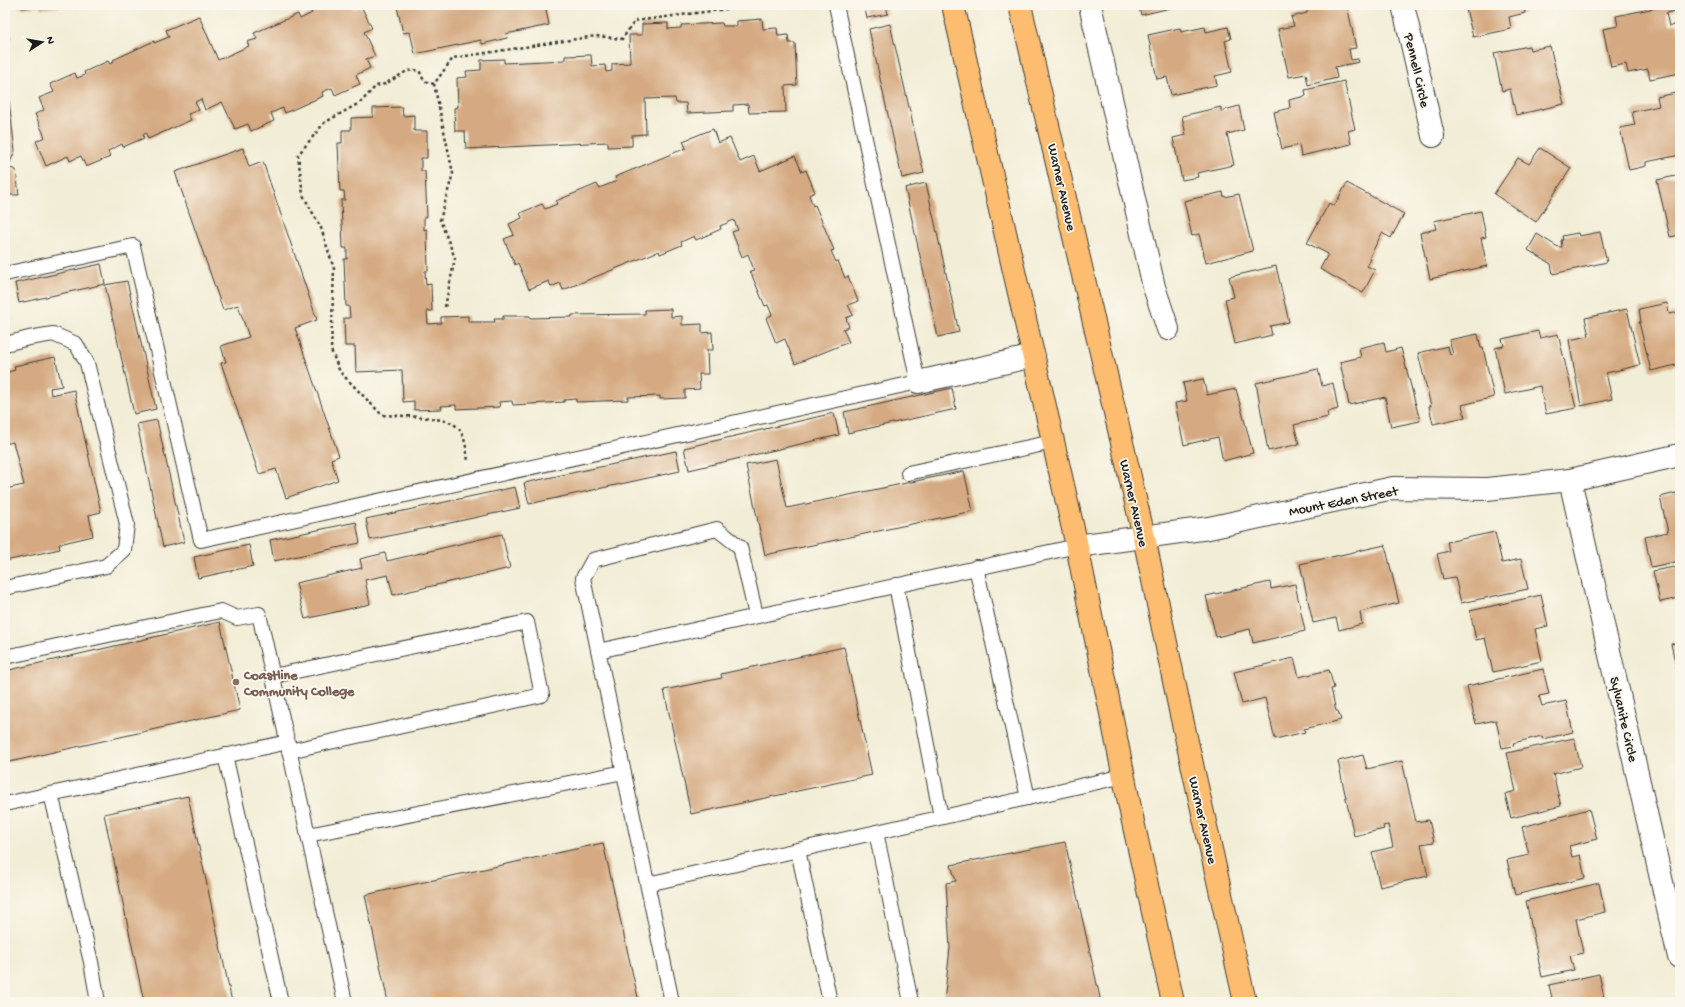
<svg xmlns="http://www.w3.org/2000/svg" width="1685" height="1007" viewBox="0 0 1685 1007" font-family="'Gochi Hand',sans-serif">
<rect width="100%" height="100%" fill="#fbf7ec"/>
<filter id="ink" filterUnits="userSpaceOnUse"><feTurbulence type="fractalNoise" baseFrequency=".025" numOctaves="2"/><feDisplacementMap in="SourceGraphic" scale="8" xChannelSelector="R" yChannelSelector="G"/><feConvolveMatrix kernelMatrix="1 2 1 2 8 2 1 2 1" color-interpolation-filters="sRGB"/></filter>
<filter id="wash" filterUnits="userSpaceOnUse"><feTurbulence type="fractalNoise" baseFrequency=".012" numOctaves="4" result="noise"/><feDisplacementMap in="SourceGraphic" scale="16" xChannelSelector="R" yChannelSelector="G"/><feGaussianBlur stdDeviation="0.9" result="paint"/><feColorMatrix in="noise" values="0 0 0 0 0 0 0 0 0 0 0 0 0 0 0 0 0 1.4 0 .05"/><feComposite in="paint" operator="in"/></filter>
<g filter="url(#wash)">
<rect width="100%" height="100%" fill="#f2edd6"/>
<g id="blocks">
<!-- building -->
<g fill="#d5aa82">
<polygon points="16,5 69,5 70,6 40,9 41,6 23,8"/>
<polygon points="309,5 352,5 354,9 361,6 372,28 364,32 375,56 366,59 370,68 356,75 360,84 335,95 332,88 322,92 323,96 285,113 283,108 271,113 274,121 251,131 248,124 235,129 222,102 205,110 201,99 195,102 199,110 188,114 191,120 148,139 146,133 143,135 144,138 123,147 122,144 108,151 110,157 86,167 81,156 70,161 68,156 46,166 36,141 45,137 35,114 44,110 39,98 54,92 50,84 75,73 77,78 85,75 84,72 108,61 110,64 114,62 113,60 154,41 154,43 169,37 166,30 199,16 218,60 249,46 247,42 257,39 254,33 298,14 300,19 312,13"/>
<polygon points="404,5 545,5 549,25 506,34 507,38 482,44 481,40 415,54 410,32 403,33 397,7"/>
<polygon points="864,5 886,5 888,14 867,18"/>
<polygon points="1138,5 1178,5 1179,6 1141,15"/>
<polygon points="1325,5 1347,5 1356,48 1349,49 1351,60 1358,59 1359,62 1335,67 1337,78 1308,85 1306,74 1289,77 1278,29 1294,26 1291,17 1307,13 1307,9"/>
<polygon points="1465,5 1524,5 1525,13 1509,17 1511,29 1473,37"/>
<polygon points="1670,5 1674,5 1675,11 1666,13 1669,26 1678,24 1680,36 1680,73 1650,79 1648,69 1628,73 1626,64 1611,67 1603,29 1618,26 1616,16"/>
<polygon points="5,10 9,39 5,49"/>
<polygon points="762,19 763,29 777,28 778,36 788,35 789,43 795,43 797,85 785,86 786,112 749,113 748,104 733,105 733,111 687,113 686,103 676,103 675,98 645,99 646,134 632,135 632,146 608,147 608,142 466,149 465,131 455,131 454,108 458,107 457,78 467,77 466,71 481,70 481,60 504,59 504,63 565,60 565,56 591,55 592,66 605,65 606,72 612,71 612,64 630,63 629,35 642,35 642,24 668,23 668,29 681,28 681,25 722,23 723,26 737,26 737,21"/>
<polygon points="890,24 924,173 902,178 869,29"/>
<polygon points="1205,27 1206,32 1228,27 1231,39 1225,41 1232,72 1215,76 1217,85 1171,95 1167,77 1157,79 1148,35 1180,28 1181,32"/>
<polygon points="1529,46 1530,50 1550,46 1564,104 1516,115 1510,89 1502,91 1494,53"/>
<polygon points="5,68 15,151 8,167 16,170 19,195 6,195 5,199"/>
<polygon points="1344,81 1355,129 1348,131 1351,144 1301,156 1299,145 1282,149 1274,112 1290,108 1289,100 1306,96 1305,90"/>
<polygon points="1680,92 1680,155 1646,162 1646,166 1629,170 1620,128 1635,125 1632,112 1659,106 1657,97"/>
<polygon points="1239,106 1244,130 1227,134 1234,165 1197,173 1198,177 1182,180 1173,138 1186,135 1182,116 1221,107 1221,111"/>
<polygon points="402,107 403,116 414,115 414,131 427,131 427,158 421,158 421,171 425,171 427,217 424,217 424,230 427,229 428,271 425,271 426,285 431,284 432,311 427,311 428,324 441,323 441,317 468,316 468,322 495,322 494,319 503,319 503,316 530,316 530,318 572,317 572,315 645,314 645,310 671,309 671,317 682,316 682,325 702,324 702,333 712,332 713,350 707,350 708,374 699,374 700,389 685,390 685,398 660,399 660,396 628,397 628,400 576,402 576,399 564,400 564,402 513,405 512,401 499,402 500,407 456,409 456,405 441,406 442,409 414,410 414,401 403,402 402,370 356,372 355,346 345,346 344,318 350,318 349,306 346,306 344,259 347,259 347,248 343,248 341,200 345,200 344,191 340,191 338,143 342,143 342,130 351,130 351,118 373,117 373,108"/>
<polygon points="713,129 718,143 730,138 740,162 754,156 760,171 795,156 802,172 806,170 815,192 809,195 813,206 815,205 834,250 831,251 836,262 838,261 845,278 848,276 858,301 848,305 853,315 846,318 849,327 843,329 849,342 795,364 785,339 776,343 766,318 772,315 768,305 765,306 750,271 754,270 748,254 742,257 732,232 738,230 734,220 720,226 721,229 696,240 694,236 681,242 682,245 660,254 659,251 563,290 560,283 551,287 549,281 529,289 518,263 515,265 504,239 514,235 509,224 522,218 520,213 542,204 545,209 557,204 556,201 597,184 599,188 617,181 615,177 686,148 683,141"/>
<polygon points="243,148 249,167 263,162 317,320 295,328 339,456 331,459 338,480 286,498 276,469 259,474 221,363 226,362 221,346 249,337 238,305 223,310 175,172"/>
<polygon points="1540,148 1571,168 1536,222 1494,194 1518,158 1529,164"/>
<polygon points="1680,175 1680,235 1670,237 1657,180"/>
<polygon points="926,183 959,332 938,337 905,188"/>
<polygon points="1347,183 1404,214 1391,238 1382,233 1369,258 1371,259 1367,266 1375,270 1363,293 1320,269 1328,254 1307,243 1329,203 1334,206"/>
<polygon points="1223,192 1224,197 1239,194 1253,251 1206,263 1199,234 1192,236 1184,201"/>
<polygon points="1481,211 1486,237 1481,238 1487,266 1430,279 1420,233 1436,229 1434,221"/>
<polygon points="1600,232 1607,262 1553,274 1551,264 1528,250 1537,234 1558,247 1562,247 1561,240 1563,240 1562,236 1578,233 1579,236"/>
<polygon points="101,264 105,284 19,303 15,283"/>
<polygon points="1276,266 1289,322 1270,326 1272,335 1235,344 1225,299 1234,297 1229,277"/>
<polygon points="127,281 156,409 134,414 105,285"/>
<polygon points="1667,303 1669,314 1680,312 1680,364 1651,371 1639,322 1641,322 1639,309"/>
<polygon points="1627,309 1640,365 1606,373 1612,399 1581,406 1569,340 1589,336 1585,318"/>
<polygon points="1538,331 1540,338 1558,334 1576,408 1546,414 1540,386 1505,394 1495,348 1504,346 1502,339"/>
<polygon points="1478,334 1481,348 1483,348 1494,397 1462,405 1465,417 1433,424 1429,406 1431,406 1418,353 1448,346 1450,355 1453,354 1449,340"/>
<polygon points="1384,342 1386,352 1401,348 1420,421 1391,427 1385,397 1349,405 1340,362 1361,357 1359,348"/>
<polygon points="55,357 62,386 50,388 51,395 74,390 101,512 89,515 93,536 59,544 60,549 5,561 5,489 24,485 13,442 5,444 5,373 15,370 14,366"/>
<polygon points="1318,369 1322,386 1333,383 1338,409 1327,412 1328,417 1294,425 1299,444 1268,451 1256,383"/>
<polygon points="1203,379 1207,395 1236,389 1253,453 1223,461 1218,437 1184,445 1175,403 1187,401 1183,383"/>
<polygon points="952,388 956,409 848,433 844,412"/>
<polygon points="834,413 839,435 689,470 684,448"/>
<polygon points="157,420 184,542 163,547 137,424"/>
<polygon points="676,451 680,471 529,504 524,483"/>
<polygon points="776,459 787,508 964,471 973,511 765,555 746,465"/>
<polygon points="515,487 520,508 370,540 366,519"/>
<polygon points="1680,492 1680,561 1651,567 1645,537 1668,532 1660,497"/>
<polygon points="356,522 360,543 274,561 270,540"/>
<polygon points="1495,532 1502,563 1521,559 1528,589 1461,603 1455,577 1443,579 1437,554 1449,551 1447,542"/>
<polygon points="502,534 510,568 393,595 388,575 365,580 370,604 305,619 296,583 362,568 360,559 385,553 387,561"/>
<polygon points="249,545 253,566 198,578 194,557"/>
<polygon points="1385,545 1399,603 1360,612 1362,624 1339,630 1336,618 1313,623 1300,564"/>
<polygon points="1674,567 1675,568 1680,567 1680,598 1660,602 1653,571"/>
<polygon points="1270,582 1271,589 1295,584 1305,631 1253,643 1250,629 1216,637 1206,596"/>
<polygon points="1541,595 1548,626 1535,629 1542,661 1493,672 1485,638 1476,640 1470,611"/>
<polygon points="220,622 240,710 5,763 5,671"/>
<polygon points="1680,642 1680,670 1677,671 1671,644"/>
<polygon points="844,647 872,775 691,814 664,690 722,678 721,674"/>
<polygon points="1294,658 1299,677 1329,670 1334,688 1331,689 1336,711 1338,711 1341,720 1304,729 1305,732 1275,739 1265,698 1242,704 1234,672"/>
<polygon points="1543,669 1549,694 1539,696 1542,706 1566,701 1573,732 1543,739 1542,736 1513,743 1514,746 1502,748 1496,720 1476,724 1467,686"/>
<polygon points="1574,738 1581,767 1553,774 1561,806 1511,818 1505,794 1516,791 1507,753"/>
<polygon points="1363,755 1367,769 1402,761 1416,822 1429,820 1434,842 1421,844 1428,876 1380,887 1372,852 1393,847 1388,825 1383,826 1384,829 1354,836 1338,761"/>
<polygon points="188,796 232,1002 144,1002 104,814"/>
<polygon points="1589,809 1597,839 1569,846 1572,857 1580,855 1585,878 1515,895 1507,860 1529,855 1522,827"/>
<polygon points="1065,842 1101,1002 944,1002 950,948 946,883 956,881 951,865"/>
<polygon points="603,843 639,1002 388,1002 365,895"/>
<polygon points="1599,883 1605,912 1576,919 1583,953 1570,956 1574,970 1542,977 1526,901"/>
<polygon points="1599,974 1605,1002 1553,1002 1549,985"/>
</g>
</g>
</g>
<g filter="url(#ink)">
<use href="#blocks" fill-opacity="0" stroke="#3c3b38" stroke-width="1"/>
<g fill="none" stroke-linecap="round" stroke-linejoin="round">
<defs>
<g id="service">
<polyline points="5,274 133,246 201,540 918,382 836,5"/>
<polyline points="5,344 29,338 53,334 76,344 87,363 127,524 124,550 106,566 5,588"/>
<polyline points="908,473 1053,442"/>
<polyline points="976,567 1028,798"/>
<polyline points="896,585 941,817"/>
<polyline points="598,651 1077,546"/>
<polyline points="5,657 221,611 237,618 259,614 345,1002"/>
<polyline points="273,676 527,622 542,695 289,751"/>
<polyline points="225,755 281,1002"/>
<polyline points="51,794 91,962 98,1002"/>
<polyline points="5,804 288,742"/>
<polyline points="876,832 911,1002"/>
<polyline points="308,835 624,772"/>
<polyline points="798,850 830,1002"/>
<polyline points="648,884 1124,776"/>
<polyline points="672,1002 583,578 593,560 717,529 740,547 756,615"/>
</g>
<g id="minor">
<polyline points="1090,5 1154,287 1168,329"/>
<polyline points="1403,5 1433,136"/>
<polyline points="918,382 1034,356"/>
<polyline points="1570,480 1679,957"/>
<polyline points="1077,546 1209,528 1393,488 1487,489 1570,480 1680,455"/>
</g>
<g id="primary">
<polyline points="953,5 1077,546 1133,822 1173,1002"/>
<polyline points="1020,5 1144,537 1180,710 1245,1002"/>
</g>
</defs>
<!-- service casing -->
<use href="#service" stroke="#3c3b38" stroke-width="16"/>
<!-- minor casing -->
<use href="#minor" stroke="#3c3b38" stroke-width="24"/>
<!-- primary casing -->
<use href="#primary" stroke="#3c3b38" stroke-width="24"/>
<!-- path -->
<g stroke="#3c3b38" stroke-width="2.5" stroke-dasharray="3 3" stroke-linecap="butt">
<path d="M434,84L424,81L419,70L407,71L385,84L376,86L361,102L324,123L298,155L303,195L321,228L334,269L331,350L340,372L382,415C397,416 446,416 456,426C466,435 466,449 468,461"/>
<polyline points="445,307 455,258 440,220 453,173 434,84 453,58 596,36 622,39 635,21 727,9 738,5"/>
</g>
<!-- service -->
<use href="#service" stroke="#fff" stroke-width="14"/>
<!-- minor -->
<use href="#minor" stroke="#fff" stroke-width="22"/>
<!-- primary -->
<use href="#primary" stroke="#fcbd6f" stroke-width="22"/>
</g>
</g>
<!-- markers -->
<circle fill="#8d6e63" stroke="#fbf7ec" stroke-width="1.5" cx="236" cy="682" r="4"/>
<g text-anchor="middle" stroke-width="3.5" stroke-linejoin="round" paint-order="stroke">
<!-- street labels -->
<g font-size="14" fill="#1c1c1c" stroke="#fbf7ec">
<text transform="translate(1418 70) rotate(77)" y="5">Pennell Circle</text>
<text transform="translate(1063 187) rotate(77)" y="5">Warner Avenue</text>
<text transform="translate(1343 500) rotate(-11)" y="5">Mount Eden Street</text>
<text transform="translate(1135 503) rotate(77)" y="5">Warner Avenue</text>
<text transform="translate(1625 719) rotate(77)" y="5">Sylvanite Circle</text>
<text transform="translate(1204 820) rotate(77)" y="5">Warner Avenue</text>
</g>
<!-- education labels -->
<g font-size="14" font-weight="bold" fill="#785e54" stroke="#fbf7ec" text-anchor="start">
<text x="244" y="679">Coastline<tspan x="244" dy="16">Community College</tspan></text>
</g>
</g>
<!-- margin -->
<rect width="1685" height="1007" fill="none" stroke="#fbf7ec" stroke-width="20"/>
<!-- north arrow -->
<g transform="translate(42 42) rotate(78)" stroke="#fbf7ec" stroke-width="3" paint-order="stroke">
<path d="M0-3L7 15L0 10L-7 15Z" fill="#1c1c1c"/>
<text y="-6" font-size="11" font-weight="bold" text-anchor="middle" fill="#1c1c1c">N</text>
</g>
</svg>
